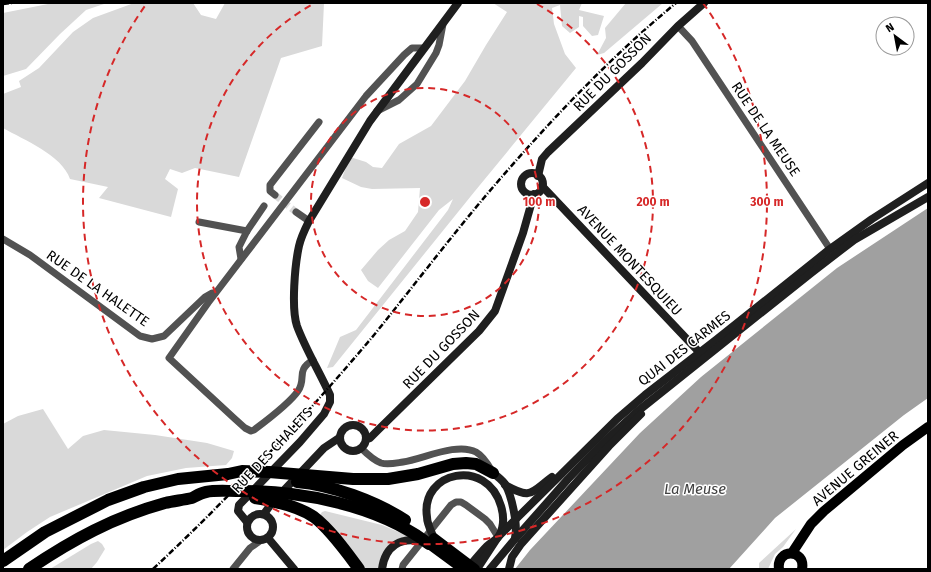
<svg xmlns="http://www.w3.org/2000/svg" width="931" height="572" viewBox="0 0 931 572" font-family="'Fira Sans',sans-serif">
<rect width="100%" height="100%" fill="#fff"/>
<!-- green -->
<g fill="#d9d9d9">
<polygon points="53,3 107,3 86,10 60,34 26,69 3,76 3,13"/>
<path d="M134,3H193L201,15L216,19L225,3H324L322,46L281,58L239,177L195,168L182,173L170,169L165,179L178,189L171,217L99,198L108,187L70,179C62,155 24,140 3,128V94L21,87L19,81L39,68L73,32L93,18Z"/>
<polygon points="493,3 582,3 579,10 604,16 598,35 592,36 583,26 583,17 579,16 579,27 570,33 562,26 560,5 552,8 554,24 565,54 576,68 475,191 333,367 327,368 340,337 356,330 448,210 453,199 439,210 378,288 368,281 361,270 378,250 389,240 405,231 418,212 420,188 372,189 361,187 342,178 350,157 366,162 373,167 382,168 399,144 431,126 465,81 486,45 507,12"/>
<polygon points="626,3 663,3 604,53 597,55 606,38 605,28"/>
<polygon points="43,409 68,449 83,436 104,430 155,435 207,443 234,451 232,458 226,465 186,468 147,476 50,517 27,532 3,550 3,424 18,416"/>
<polygon points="325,511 382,525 408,536 401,538 379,569 366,569 320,515 322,512"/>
<polygon points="796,529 783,547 775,554 768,569 759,569 759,563"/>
<polygon points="98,541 102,544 105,549 97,562 91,569 50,569 91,544"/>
</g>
<!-- water -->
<polygon fill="#a0a0a0" points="928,208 928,398 904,415 775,518 729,569 515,569 530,550 640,433 701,377 837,268"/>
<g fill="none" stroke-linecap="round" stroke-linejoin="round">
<!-- street-tunnel -->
<polyline stroke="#d9d9d9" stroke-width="7" stroke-dasharray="7 3.5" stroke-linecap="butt" points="275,195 296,212"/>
<!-- street -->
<g stroke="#525252" stroke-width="7">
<polyline points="678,26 692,41 830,249"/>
<polyline points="377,111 399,100 417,84 436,53 439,45 443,24"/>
<polyline points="275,195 270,191 270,185 319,122"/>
<polyline points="296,212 309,221"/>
<polyline points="199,222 247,231"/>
<polyline points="3,239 30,255 140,336 152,339 164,336 205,297 212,293 215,293"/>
<polyline points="241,259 239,247 247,231 264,206"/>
<path d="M313,360C295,371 307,378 298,391C290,403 266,421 254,430L251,431L245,428L235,419L169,358L208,303L366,96L404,55L412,48H424"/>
<path d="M361,448C367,454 373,460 381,463C388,465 396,463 403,462C423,459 457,442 476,452C483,456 488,464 492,471"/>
<polyline points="233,569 250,548 260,541"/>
<polyline points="402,569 403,565 451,505 456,502 461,502 466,505 485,519 490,524 498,537"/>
</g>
<!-- secondary -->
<g stroke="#1f1f1f" stroke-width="8">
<circle cx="532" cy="184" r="11"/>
<polyline points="538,176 542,159 548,152 642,63 678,26 704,3"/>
<polyline points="542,186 700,353"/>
<circle cx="353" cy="438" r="13"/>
<polyline points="366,439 370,438 378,430 479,331 495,311 523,233 534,194"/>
<path d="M493,473C497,476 502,480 505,484C512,496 518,525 515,538"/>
<path d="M505,485C532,500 530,493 552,477"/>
<circle cx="260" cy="527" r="13"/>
<polyline points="264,514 271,504 324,448 339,438"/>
<path d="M247,522L238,511L239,505L300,442L324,414L330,402V395C320,373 305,348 297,326C291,308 295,264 299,246C301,237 305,229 309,221L370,121L458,3"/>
<polyline points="268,538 294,569"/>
<path d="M434,538C431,531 427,524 427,517C420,471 487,457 501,506C504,516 504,527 499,536C497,540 491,542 487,546C480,553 474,561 467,569"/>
<path d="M382,569C385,546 401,536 423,542"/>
<polyline points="477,569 498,537 516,519 617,419 645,395 716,340 830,249 872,219 928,183"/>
<polyline points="490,569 515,539 568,479 603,443 638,411 811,273 854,240 928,197"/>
<polyline points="509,569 512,557 521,544 609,446 641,414"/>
</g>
<!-- primary -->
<g stroke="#000" stroke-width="10">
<polyline points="434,538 475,569"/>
<polyline points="429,544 463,569"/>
<polyline points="792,553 811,524 824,511 903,445 928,427"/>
<path d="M779,569C776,548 806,549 802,569"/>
</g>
<!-- highway -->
<g stroke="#000" stroke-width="12">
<path d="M297,482C332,485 375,501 405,520"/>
<path d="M255,498C274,501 298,506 314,517C330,529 347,553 359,569"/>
<polyline points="3,561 45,532 108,500 144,487 178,479 228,474 242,471 269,472 353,479 388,479 418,474 453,464 466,463 476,464 493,473"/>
<path d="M29,569C72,540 114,517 165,503C174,501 183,500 192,498C196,496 201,493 206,492C215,490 226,491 236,491C299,490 378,505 429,544"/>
</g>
<!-- rail -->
<g stroke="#000" stroke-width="2.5" stroke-dasharray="6 2 1 2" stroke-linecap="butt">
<polyline points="3,4 12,3"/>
<path d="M153,569C231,496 305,417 374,335C412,288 449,239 488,193C546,125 607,60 676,3"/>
</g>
</g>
<!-- distance rings -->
<g fill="none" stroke="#d62828" stroke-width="2" stroke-dasharray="7 5">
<circle cx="425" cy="202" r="114"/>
<path d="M537 4A228 228 0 1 1 313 4"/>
<path d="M703 3A342 342 0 1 1 147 3"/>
</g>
<g text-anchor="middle" stroke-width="3" stroke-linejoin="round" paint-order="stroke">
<!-- street labels -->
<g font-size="14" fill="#000" stroke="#fff">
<text transform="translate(612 72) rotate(-45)" y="5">RUE DU GOSSON</text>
<text transform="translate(766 129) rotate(56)" y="5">RUE DE LA MEUSE</text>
<text transform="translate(630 260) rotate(47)" y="5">AVENUE MONTESQUIEU</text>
<text transform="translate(98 288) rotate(35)" y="5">RUE DE LA HALETTE</text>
<text transform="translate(684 348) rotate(-38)" y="5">QUAI DES CARMES</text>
<text transform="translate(441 349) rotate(-46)" y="5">RUE DU GOSSON</text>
<text transform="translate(272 450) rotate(-47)" y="5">RUE DES CHALETS</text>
<text transform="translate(855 468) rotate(-40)" y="5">AVENUE GREINER</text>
</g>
<!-- water labels -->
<g font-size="15" font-style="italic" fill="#414141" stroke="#fff">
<text x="695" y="494">La Meuse</text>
</g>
</g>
<circle cx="425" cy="202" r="6" fill="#d62828" stroke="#fff" stroke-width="2"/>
<g font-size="12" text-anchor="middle" font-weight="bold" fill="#d62828" stroke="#fff" stroke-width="3" stroke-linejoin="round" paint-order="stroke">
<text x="539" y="206">100 m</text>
<text x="653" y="206">200 m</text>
<text x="767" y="206">300 m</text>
</g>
<!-- border -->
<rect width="931" height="572" fill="none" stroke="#000000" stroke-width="8"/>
<!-- north arrow -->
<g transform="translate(895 36) rotate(328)"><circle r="19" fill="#ffffff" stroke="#999999"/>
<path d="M0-3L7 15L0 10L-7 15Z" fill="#000000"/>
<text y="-6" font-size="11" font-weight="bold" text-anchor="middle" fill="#000000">N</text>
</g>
</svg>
